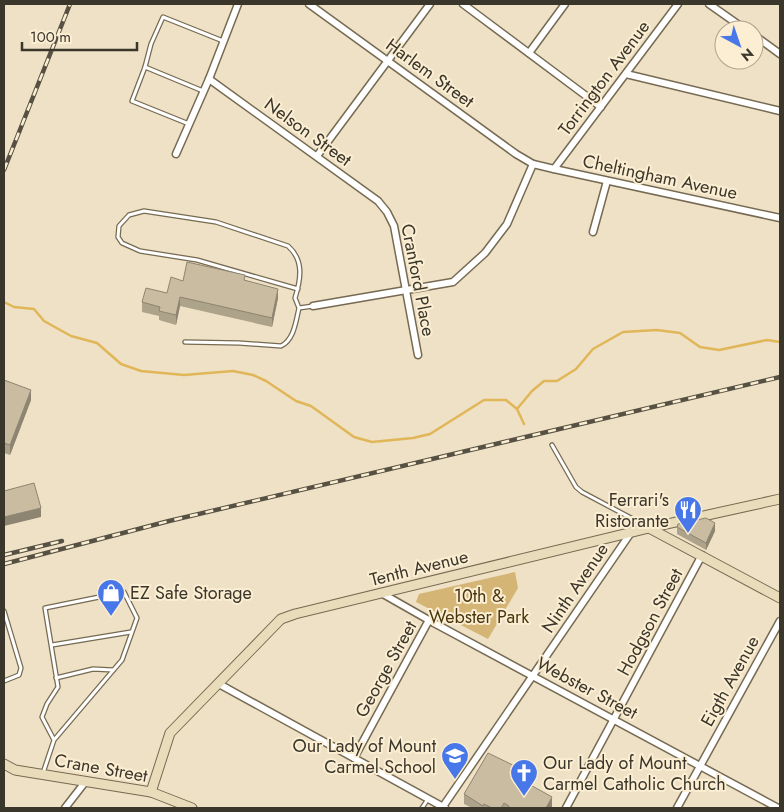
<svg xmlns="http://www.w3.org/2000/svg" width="784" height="812" viewBox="0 0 784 812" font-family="Jost,sans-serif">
<rect width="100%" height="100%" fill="#eee1c5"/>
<!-- green -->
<polygon fill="#d4b575" points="515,572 518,588 488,639 416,602 419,594"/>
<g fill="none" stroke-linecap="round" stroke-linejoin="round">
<!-- stream -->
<g stroke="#e1b658" stroke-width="2.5">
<polyline points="4,302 14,307 34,309 44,321 71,336 97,343 121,364 141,371 184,375 233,371 253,375 266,381 296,401 311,406 354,437 372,442 413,438 430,434 484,400 506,400 517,409 532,391 544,381 557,381 576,369 593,349 623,332 657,330 680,333 700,347 719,350 767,340 780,342"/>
<polyline points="517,409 524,424"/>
</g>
<defs>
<g id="lane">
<polyline points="145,67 151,44 163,17 223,41"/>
<polyline points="189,124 132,101 145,67 203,91"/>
<path d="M298,289L197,260L140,251L122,243L118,237L119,226L129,215L144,211L216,222L288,246C304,260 301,279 295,298L299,308"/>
<path d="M185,342L239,343L281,346C294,340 296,321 299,308L313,306"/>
<polyline points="552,445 576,487 582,492 646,526"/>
<polyline points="4,611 21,668 19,675 4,681"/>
<polyline points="52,645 131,632"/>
<polyline points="56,678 93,669 113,670"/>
<polyline points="43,773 54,740 42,717 47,704 58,687 45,608 124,592 137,618 122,660 54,740"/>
<polyline points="422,808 428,799"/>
</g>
<g id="street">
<polyline points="309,4 516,154 533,164 554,169 780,218"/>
<polyline points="463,4 601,107"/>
<polyline points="709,4 746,30"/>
<polyline points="754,35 780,54"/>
<polyline points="529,53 565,4"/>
<polyline points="626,74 780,111"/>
<polyline points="209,79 378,201 387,212 394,226 418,355"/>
<polyline points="176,154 209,79 238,4"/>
<polyline points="317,156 430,4"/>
<polyline points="554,169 678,4"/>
<polyline points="593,232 607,181"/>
<polyline points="313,306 453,282 485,253 507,224 533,164"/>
<polyline points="383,594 434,623 778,808"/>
<polyline points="219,684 445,808"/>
<polyline points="354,758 429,620"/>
<polyline points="65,808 86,781"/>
<polyline points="442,808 630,534"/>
<polyline points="566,808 702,555"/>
<polyline points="677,808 780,621"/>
</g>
<g id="secondary">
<polyline points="649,528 780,598"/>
<polyline points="4,764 15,770 151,792 192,808"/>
<polyline points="151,792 170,733 281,619 295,614 649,528 780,499"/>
</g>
</defs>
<!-- lane casing -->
<use href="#lane" stroke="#766a52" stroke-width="5.5"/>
<!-- street casing -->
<use href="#street" stroke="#766a52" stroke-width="9"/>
<!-- secondary casing -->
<use href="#secondary" stroke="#766a52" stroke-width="11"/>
<!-- lane -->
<use href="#lane" stroke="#fff" stroke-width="3"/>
<!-- street -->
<use href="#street" stroke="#fff" stroke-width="6"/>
<!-- secondary -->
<use href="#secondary" stroke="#e9dcba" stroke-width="9"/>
<defs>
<g id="rail">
<polyline points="4,170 70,4"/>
<polyline points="4,555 62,541"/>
<polyline points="4,564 169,521 780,377"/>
</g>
</defs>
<!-- rail casing -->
<use href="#rail" stroke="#575143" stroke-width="4.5"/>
<!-- rail -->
<use href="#rail" stroke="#fbeed2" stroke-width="2.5" stroke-dasharray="8" stroke-linecap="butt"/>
</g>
<!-- wall -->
<g fill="#ada28a">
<polygon points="245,280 278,298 272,327 180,306 176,325 159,320 159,316 142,312 142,302 167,293 183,281"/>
<polygon points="4,380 31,400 10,455 4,453"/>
<polygon points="677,527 715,531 706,550 677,534"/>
<polygon points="523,780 522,781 552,807 551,808 472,808 464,804 464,794"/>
</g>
<!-- shaded-wall -->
<g fill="#8d8471">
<polygon points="278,289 278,298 272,327 272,318"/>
<polygon points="180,297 180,306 176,325 176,315"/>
<polygon points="31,390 31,400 10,455 10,445"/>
<polygon points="41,508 41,517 4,526 4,517"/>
<polygon points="715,523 715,531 706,550 706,543"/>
<polygon points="523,770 523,780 518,788 518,778"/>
<polygon points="552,797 552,807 551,808 546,808"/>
</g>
<!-- building -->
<g fill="#c9bca1" stroke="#8d8471">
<polygon points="187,262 245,275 244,280 278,289 272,318 180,297 176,315 159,311 160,307 142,302 146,288 167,293 171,277 183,281"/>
<polygon points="4,380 31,390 10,445 4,443"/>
<polygon points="34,483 41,508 4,517 4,491"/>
<polygon points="706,518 715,523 706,543 677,527 678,524"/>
<polygon points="488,753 523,770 518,778 552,797 546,808 508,808 509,806 504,803 501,808 492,808 484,804 483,806 464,794"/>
</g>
<!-- icons -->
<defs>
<symbol id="restaurant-pin" viewBox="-11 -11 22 30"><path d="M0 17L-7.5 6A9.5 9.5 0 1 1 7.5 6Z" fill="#4877e9" stroke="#fbeed2"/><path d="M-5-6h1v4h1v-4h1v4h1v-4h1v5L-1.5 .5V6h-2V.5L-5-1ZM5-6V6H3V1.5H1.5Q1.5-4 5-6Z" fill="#fff"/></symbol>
<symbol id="shop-pin" viewBox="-11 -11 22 30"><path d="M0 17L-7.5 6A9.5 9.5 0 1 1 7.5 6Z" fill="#4877e9" stroke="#fbeed2"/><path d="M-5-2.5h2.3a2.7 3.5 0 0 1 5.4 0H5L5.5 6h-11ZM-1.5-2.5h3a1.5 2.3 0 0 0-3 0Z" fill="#fff"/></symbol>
<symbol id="school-pin" viewBox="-11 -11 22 30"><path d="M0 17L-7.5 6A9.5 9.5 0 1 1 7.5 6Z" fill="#4877e9" stroke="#fbeed2"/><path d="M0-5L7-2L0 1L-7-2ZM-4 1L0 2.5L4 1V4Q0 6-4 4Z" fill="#fff"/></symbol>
<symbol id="church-pin" viewBox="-11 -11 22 30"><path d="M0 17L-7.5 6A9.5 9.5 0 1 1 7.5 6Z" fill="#4877e9" stroke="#fbeed2"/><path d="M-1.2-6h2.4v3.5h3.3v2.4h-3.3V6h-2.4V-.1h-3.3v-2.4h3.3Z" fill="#fff"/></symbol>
</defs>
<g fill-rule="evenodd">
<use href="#restaurant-pin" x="672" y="494" width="32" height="43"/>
<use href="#shop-pin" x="95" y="577" width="32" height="43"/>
<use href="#school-pin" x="439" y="740" width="32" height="43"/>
<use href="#church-pin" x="508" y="757" width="32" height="43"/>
</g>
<g text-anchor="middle" stroke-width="4" stroke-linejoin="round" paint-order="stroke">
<!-- street labels -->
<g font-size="18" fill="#3b362b" stroke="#fbeed2">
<text transform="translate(430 73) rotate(36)" y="6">Harlem Street</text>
<text transform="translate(604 78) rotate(-53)" y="6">Torrington Avenue</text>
<text transform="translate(308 132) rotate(36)" y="6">Nelson Street</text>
<text transform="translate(660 177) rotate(12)" y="6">Cheltingham Avenue</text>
<text transform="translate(418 280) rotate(79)" y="6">Cranford Place</text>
<text transform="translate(419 568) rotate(-14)" y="6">Tenth Avenue</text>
<text transform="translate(575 588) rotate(-56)" y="6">Ninth Avenue</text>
<text transform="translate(650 622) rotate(-62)" y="6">Hodgson Street</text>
<text transform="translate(386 669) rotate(-61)" y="6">George Street</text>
<text transform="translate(730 681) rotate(-61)" y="6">Eigth Avenue</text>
<text transform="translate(587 688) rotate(28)" y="6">Webster Street</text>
<text transform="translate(101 768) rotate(10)" y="6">Crane Street</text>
</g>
<!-- poi labels -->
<g font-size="18" fill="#3b362b" stroke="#fbeed2" text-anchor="end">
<text x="669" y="506">Ferrari's<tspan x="669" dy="21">Ristorante</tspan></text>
<text x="130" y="599" text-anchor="start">EZ Safe Storage</text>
<text x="436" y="752">Our Lady of Mount<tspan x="436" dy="21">Carmel School</tspan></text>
<text x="543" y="769" text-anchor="start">Our Lady of Mount<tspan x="543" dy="21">Carmel Catholic Church</tspan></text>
</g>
<!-- park labels -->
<g font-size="18" fill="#48360d" stroke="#fbeed2">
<text x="479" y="602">10th &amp;<tspan x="479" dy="21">Webster Park</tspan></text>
</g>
</g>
<!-- border -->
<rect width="784" height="812" fill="none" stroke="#3b362b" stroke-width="10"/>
<!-- north arrow -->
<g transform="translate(739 45) rotate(140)"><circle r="24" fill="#fbeed2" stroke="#aea48f"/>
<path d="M0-4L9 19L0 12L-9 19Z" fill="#4877e9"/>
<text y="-8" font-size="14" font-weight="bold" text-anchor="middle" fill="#3b362b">N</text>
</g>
<!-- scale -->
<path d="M22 42v8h115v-8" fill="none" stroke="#3b362b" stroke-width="2.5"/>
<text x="30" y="42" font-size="15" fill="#3b362b" stroke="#fbeed2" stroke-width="4" paint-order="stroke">100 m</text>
</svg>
